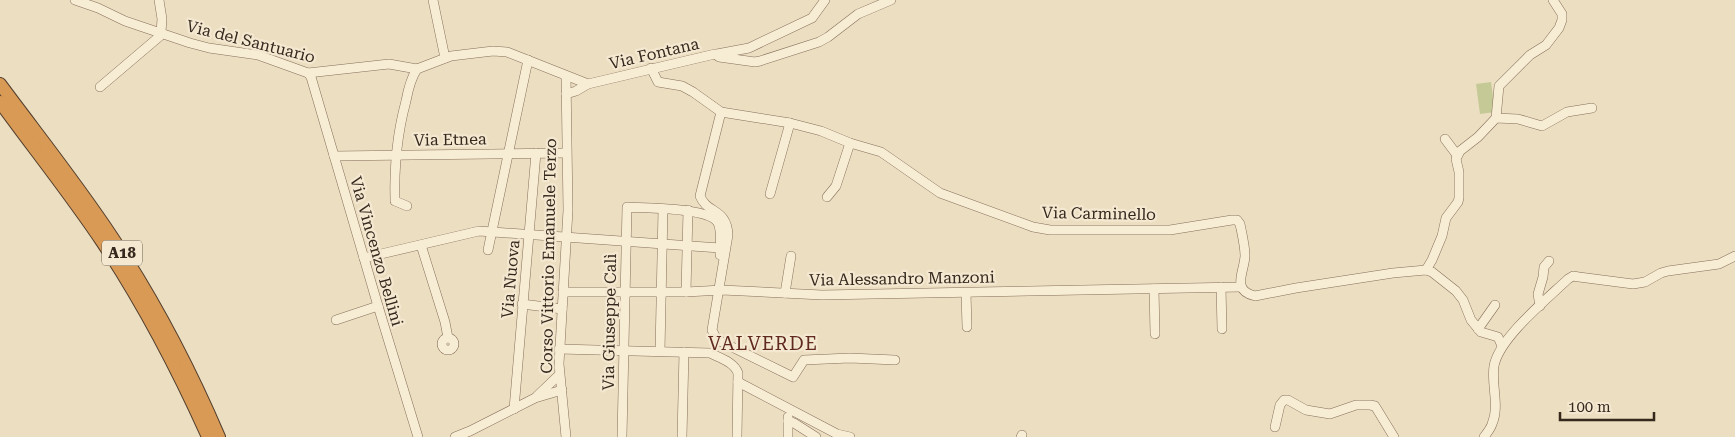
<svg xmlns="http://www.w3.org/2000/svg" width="1735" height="437" viewBox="0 0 1735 437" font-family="'Roboto Serif',serif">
<rect width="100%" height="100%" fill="#ecdec1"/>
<!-- green -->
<polygon fill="#c5c996" points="1491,82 1495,112 1480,114 1476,84"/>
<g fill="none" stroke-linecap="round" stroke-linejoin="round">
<defs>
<g id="minor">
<polyline points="75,0 98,8 125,21 190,43 209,48 258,55 308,73 389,64 417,69 451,56 493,51 507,52 588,84"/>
<polyline points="159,0 162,19 161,32"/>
<polyline points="433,0 445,58"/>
<polyline points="717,54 749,48 812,18 825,0"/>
<path d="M651,68L658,82L682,86L693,92L721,112L790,123L821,131L850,143L881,152L940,193L1033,227L1050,230H1170L1232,220H1237L1240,224C1242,234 1245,246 1245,256C1244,273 1231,290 1255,296L1296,288L1393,273L1426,270L1432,272L1456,291L1463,300L1471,320L1481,332L1498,337L1502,346"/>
<polyline points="308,73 311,77 378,306 418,437"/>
<polyline points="566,76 568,210 559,364 566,437"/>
<polyline points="100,87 160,36 161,32"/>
<polyline points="566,94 576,91 588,84 715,54 719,57 755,62 760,61 819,42 828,37 858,14 891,0"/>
<path d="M721,112L700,196C707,214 727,208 728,235L712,330L716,338L722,342L793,377L804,360L850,358L895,360"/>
<polyline points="1496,118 1499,86 1530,55 1546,45 1559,28 1562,20 1562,14 1553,0"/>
<polyline points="1445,139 1457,155"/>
<polyline points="334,156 566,153"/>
<polyline points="770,194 790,123"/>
<polyline points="827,197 836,186 850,143"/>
<path d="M407,206L395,201C394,167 397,134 406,101C408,90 411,78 417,69"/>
<polyline points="421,245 445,322 448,338"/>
<polyline points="488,250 528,60"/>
<polyline points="364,258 479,231 720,248"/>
<polyline points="1426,270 1432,260 1442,236 1446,218 1458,202 1459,198 1459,172 1456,159 1460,151 1478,137 1496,118 1518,119 1542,126 1567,112 1592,108"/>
<polyline points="1221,287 1222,329"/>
<polyline points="1154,289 1155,334"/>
<polyline points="563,292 686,292 722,290 822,295 1241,287"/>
<polyline points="686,292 688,210"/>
<polyline points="785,293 791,256"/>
<polyline points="966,293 967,327"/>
<polyline points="522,304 562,309"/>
<polyline points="1540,306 1538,294 1543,277 1544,267 1549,261"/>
<polyline points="336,320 378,306"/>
<polyline points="1478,329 1495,305"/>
<circle cx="448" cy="344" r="6"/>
<path d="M559,349L710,353C720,358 734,362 738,373L737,437"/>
<polyline points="660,351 663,209"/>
<polyline points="738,382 837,434 850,437"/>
<polyline points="537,396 559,375"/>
<polyline points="514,409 536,153"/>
<polyline points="788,421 794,423 816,437"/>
<polyline points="1275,427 1280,405 1284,400 1288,400 1306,410 1330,414 1356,405 1370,405 1375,406 1394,437"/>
<polyline points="455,437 470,431 535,398 562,390"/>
<path d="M622,437L627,207C644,208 710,207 718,223C722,231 720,246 720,255"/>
<polyline points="682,437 684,352"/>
<polyline points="788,437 788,417"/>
<polyline points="1021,437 1022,435"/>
<path d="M1484,437C1487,433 1491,428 1492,424C1500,406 1491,385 1494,366C1499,338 1547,299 1568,279L1573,276L1579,277L1633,284L1645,282L1661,273L1668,271L1719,264L1735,256"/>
</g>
<g id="highway">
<path d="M0,84C37,134 77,184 112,237C154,300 189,367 219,437"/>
<path d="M0,102C34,149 71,195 103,243C144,305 178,370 208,437"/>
</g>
</defs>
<!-- minor casing -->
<use href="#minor" stroke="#856f5a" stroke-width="10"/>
<!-- highway casing -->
<use href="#highway" stroke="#523e2e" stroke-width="14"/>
<!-- minor -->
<use href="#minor" stroke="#f7ecd4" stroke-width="9"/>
<!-- highway -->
<use href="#highway" stroke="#d89a55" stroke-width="12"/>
</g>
<g text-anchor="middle" stroke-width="4.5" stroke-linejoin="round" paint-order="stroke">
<!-- shield labels -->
<rect fill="#f4e8d1" stroke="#6e6253" stroke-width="1" x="102" y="240.5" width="40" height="25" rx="4"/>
<g font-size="15" font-weight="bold" fill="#35281d">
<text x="122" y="258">A18</text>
</g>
<!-- street labels -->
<g font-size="16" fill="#35281d" stroke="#f4e8d1">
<text transform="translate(251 41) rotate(14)" y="6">Via del Santuario</text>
<text transform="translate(654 53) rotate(-13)" y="6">Via Fontana</text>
<text transform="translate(450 139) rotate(-1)" y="6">Via Etnea</text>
<text transform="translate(1099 213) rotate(1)" y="6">Via Carminello</text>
<text transform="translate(377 251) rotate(74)" y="6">Via Vincenzo Bellini</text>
<text transform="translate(548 256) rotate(-89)" y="6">Corso Vittorio Emanuele Terzo</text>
<text transform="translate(902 278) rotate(-1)" y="6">Via Alessandro Manzoni</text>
<text transform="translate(510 279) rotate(-85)" y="6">Via Nuova</text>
<text transform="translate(609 322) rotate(-89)" y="6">Via Giuseppe Calì</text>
</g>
<!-- quarter labels -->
<g font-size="19" letter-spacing="1" fill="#602a1f" stroke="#f4e8d1">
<text x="763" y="350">VALVERDE</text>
</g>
</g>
<!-- scale -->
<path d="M1560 412v8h94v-8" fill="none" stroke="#35281d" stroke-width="2.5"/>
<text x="1568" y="412" font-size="15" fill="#35281d" stroke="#f4e8d1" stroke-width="4" paint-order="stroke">100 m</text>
</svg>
